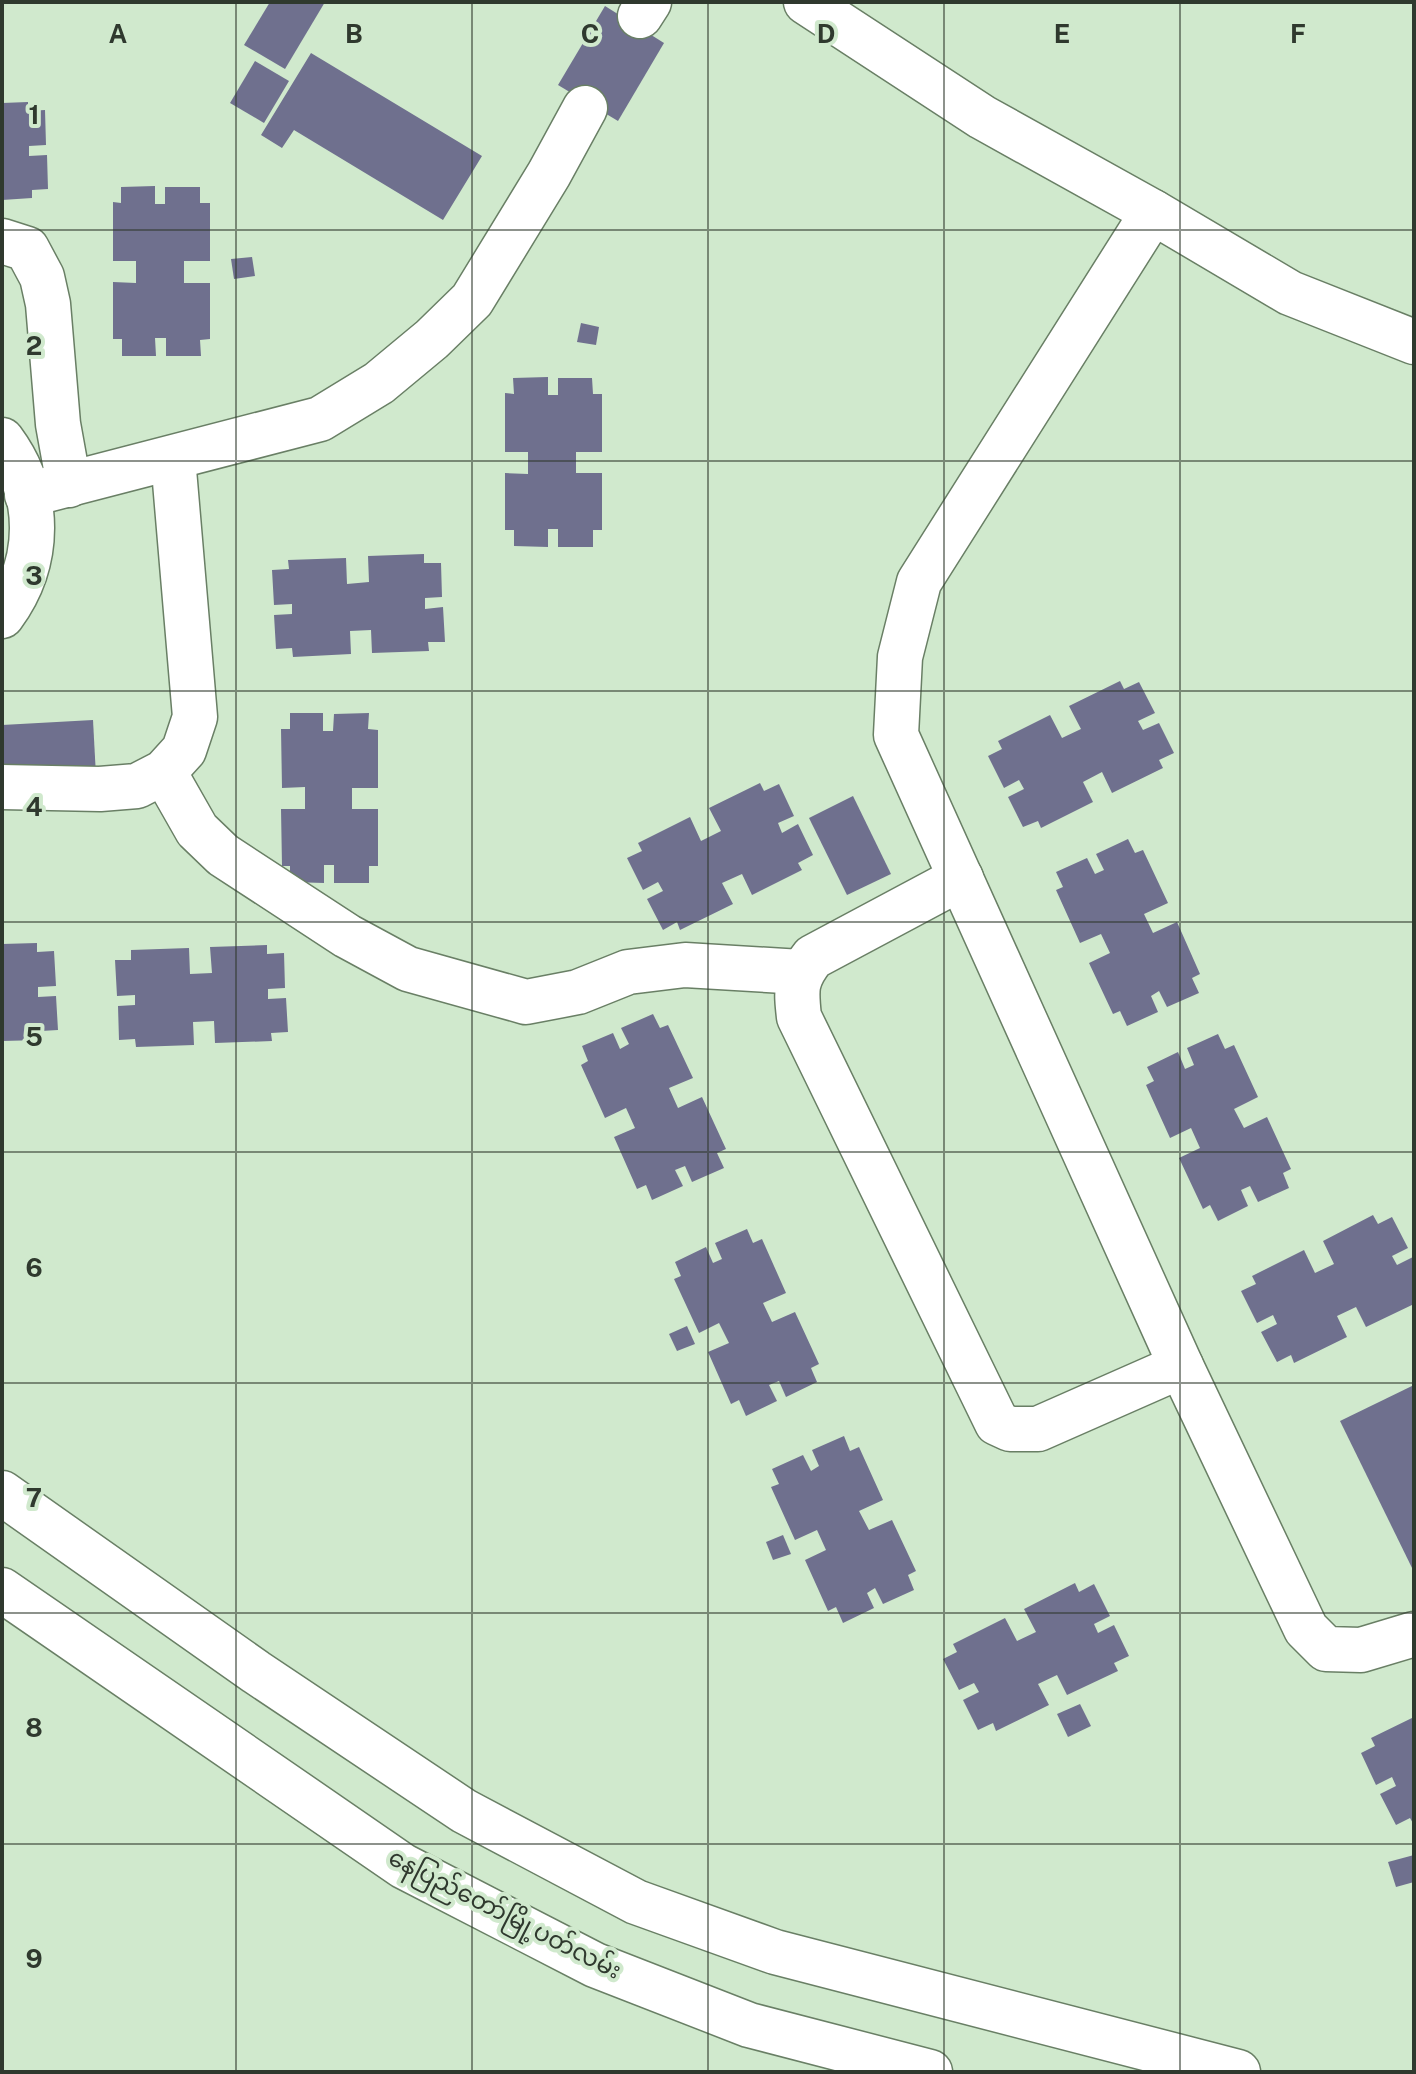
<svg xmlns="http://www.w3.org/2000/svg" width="1416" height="2074" viewBox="0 0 1416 2074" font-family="'Public Sans','Noto Sans Myanmar',sans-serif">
<rect width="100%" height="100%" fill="#d0e9cd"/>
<!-- building -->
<g fill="#6f708e">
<polygon points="270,2 325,2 285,69 244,45"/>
<polygon points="605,6 664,43 618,121 558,85"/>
<polygon points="311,53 482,156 443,220 294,130 282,148 261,135"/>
<polygon points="255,61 289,81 264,123 230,103"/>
<polygon points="28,102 28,111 45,110 46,145 29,146 29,156 47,155 48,189 32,190 32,198 2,200 2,103"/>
<polygon points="155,186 155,204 165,204 165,187 200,187 200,203 210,203 210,261 184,261 184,283 210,283 210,339 200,340 201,356 166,356 166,338 155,338 156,356 122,356 122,339 113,339 113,282 136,283 136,261 113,261 113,202 121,203 121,187"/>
<polygon points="252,257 255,276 234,279 231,259"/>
<polygon points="581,323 599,327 596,345 577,342"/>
<polygon points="548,377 548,395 558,395 558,378 592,378 593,394 602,394 602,452 576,452 576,473 602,473 602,530 593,530 593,547 558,547 558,529 548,529 548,547 514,546 514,530 505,530 505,473 528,474 528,452 505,452 505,393 514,394 513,378"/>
<polygon points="424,554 424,563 441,563 442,597 425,598 425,609 443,607 445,642 428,642 429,651 372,653 371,630 350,631 351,654 293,657 292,648 276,649 274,615 292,614 292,604 274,605 272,570 289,569 288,560 346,558 347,584 369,582 368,556"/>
<polygon points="1120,681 1124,689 1139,682 1155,713 1138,721 1143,730 1159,723 1174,753 1159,760 1163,768 1112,793 1102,772 1083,782 1093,802 1041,828 1038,821 1023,827 1008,797 1024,789 1019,780 1004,788 988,756 1002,749 998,741 1050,715 1062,738 1081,729 1069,706"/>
<polygon points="290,713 323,713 323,731 333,731 334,714 369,713 368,729 378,730 378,788 352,788 352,809 378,809 378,866 369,866 369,883 334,883 334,865 324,865 324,883 290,882 290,866 282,866 281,809 305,809 305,787 282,788 281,729 290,729"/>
<polygon points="93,720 96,776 2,780 2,725"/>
<polygon points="760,783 764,791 779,784 794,816 778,823 782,833 798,824 813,855 798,863 802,870 752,895 742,874 722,883 733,904 680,930 677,922 663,930 647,899 663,891 658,882 643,890 627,858 642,851 638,843 690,817 701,841 721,831 709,808"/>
<polygon points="853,796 891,874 847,895 809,818"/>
<polygon points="1128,839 1135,853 1143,850 1168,903 1144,914 1153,933 1177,922 1200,974 1192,978 1199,993 1167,1007 1159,991 1151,996 1158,1012 1127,1026 1120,1011 1113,1014 1089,963 1110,953 1101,934 1080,943 1056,890 1063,887 1056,872 1087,858 1095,874 1104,870 1096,854"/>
<polygon points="37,943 37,952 54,951 56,986 38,987 38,997 56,996 58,1030 41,1031 41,1040 2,1041 2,944"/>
<polygon points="267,945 267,954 284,953 285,988 268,989 268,999 286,998 288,1032 271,1033 272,1041 215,1043 214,1021 193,1022 194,1045 136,1047 135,1039 119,1040 118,1006 135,1005 135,995 117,996 115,960 131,960 131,950 189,948 190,974 212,973 210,947"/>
<polygon points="653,1014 660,1028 668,1025 693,1078 669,1088 678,1108 702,1097 726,1149 717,1153 724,1168 692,1182 685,1166 675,1170 683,1186 652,1200 646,1185 637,1189 614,1137 635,1128 626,1108 605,1118 581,1065 588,1061 582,1046 613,1033 620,1049 629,1044 621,1028"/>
<polygon points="1218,1034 1225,1049 1234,1045 1258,1097 1234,1109 1244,1128 1267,1117 1291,1169 1283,1173 1289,1188 1258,1202 1250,1186 1241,1190 1248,1206 1218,1221 1210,1205 1203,1209 1179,1158 1200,1148 1191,1128 1170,1138 1146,1085 1154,1081 1147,1067 1178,1052 1185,1069 1194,1065 1187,1048"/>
<polygon points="1373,1215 1378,1224 1392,1217 1408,1248 1392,1256 1397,1265 1413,1257 1414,1260 1414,1304 1366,1327 1356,1307 1337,1316 1347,1337 1294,1363 1291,1355 1277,1362 1261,1332 1277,1324 1273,1315 1257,1323 1241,1291 1256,1284 1252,1276 1304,1250 1315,1273 1334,1264 1323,1241"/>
<polygon points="747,1229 753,1243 762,1239 786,1293 763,1303 772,1322 795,1312 819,1364 811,1368 817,1382 786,1397 779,1381 769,1385 777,1401 746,1416 739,1400 731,1404 708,1352 729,1343 719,1323 699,1333 674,1279 681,1276 675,1262 706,1247 713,1263 722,1259 715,1243"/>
<polygon points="687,1326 695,1344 677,1351 669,1334"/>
<polygon points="1414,1385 1414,1572 1340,1421"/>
<polygon points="844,1436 850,1451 859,1447 883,1500 859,1511 869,1530 892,1520 916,1571 908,1575 914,1590 883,1604 875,1588 867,1593 874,1608 843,1623 836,1607 828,1611 805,1560 826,1550 817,1530 795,1540 771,1487 779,1484 772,1469 803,1455 811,1471 819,1466 812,1450"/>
<polygon points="783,1535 791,1554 773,1560 766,1542"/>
<polygon points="1075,1583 1079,1592 1094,1584 1110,1616 1094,1624 1098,1633 1114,1625 1129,1656 1114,1663 1118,1671 1067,1695 1057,1675 1038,1684 1049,1705 996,1731 993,1723 978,1730 963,1700 979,1692 974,1683 959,1690 943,1659 957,1652 953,1644 1005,1618 1017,1641 1036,1632 1024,1609"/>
<polygon points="1080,1704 1091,1726 1068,1737 1057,1714"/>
<polygon points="1414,1717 1414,1825 1410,1818 1396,1825 1380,1794 1396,1786 1392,1777 1376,1785 1361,1753 1375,1746 1371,1738"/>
<polygon points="1414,1855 1414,1882 1396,1887 1388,1862"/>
</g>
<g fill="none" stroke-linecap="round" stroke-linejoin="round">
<defs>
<g id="minor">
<polyline points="806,2 982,117 1153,212 1290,293 1414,342"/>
<polyline points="640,16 649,2"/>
<polyline points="1153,212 919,582 900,657 896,735 1181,1366 1306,1629 1326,1649 1361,1650 1414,1634"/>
<polyline points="2,241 27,249 42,277 48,304 58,424 69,485"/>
<path d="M2,440C42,494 42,562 2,616"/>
<polyline points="27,495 320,419 379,383 432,339 472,300 549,174 585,108"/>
<polyline points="164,772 197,830 223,855 347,936 408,969 526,1002 578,992 628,972 685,965 801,972"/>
<polyline points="2,787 100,789 137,786 164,772 184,750 195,717 173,458"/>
<path d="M961,878L813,957C795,979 796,990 799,1017L997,1423L1010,1429H1038L1181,1366"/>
</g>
<g id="major">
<polyline points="2,1493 256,1672 464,1811 636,1902 775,1952 1238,2072"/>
<polyline points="2,1590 403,1866 595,1965 749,2025 930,2072"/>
</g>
</defs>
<!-- minor casing -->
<use href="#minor" stroke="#697f65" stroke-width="47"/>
<!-- major casing -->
<use href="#major" stroke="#697f65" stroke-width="47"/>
<!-- minor -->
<use href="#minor" stroke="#fff" stroke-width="44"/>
<!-- major -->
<use href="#major" stroke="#fff" stroke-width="44"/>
</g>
<!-- grid -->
<path fill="none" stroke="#2f392e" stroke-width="2" stroke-opacity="0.55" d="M236,2V2072M472,2V2072M708,2V2072M944,2V2072M1180,2V2072M2,230H1414M2,461H1414M2,691H1414M2,922H1414M2,1152H1414M2,1383H1414M2,1613H1414M2,1844H1414"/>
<g text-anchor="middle" stroke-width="8" stroke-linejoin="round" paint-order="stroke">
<!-- street labels -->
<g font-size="24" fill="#2f392e" stroke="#d0e9cd">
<text transform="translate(505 1914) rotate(27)" y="8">နေပြည်တော်မြို့ပတ်လမ်း</text>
</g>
</g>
<g font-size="26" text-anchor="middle" font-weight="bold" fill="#2f392e" stroke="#d0e9cd" stroke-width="8" stroke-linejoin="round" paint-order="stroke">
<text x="118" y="43">A</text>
<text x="354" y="43">B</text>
<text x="590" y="43">C</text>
<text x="826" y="43">D</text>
<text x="1062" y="43">E</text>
<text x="1298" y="43">F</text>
<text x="34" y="124">1</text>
<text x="34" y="355">2</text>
<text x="34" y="585">3</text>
<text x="34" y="816">4</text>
<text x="34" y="1046">5</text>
<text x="34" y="1277">6</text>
<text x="34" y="1507">7</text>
<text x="34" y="1737">8</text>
<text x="34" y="1968">9</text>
</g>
<!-- border -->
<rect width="1416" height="2074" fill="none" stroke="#2f392e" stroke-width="8"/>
</svg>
